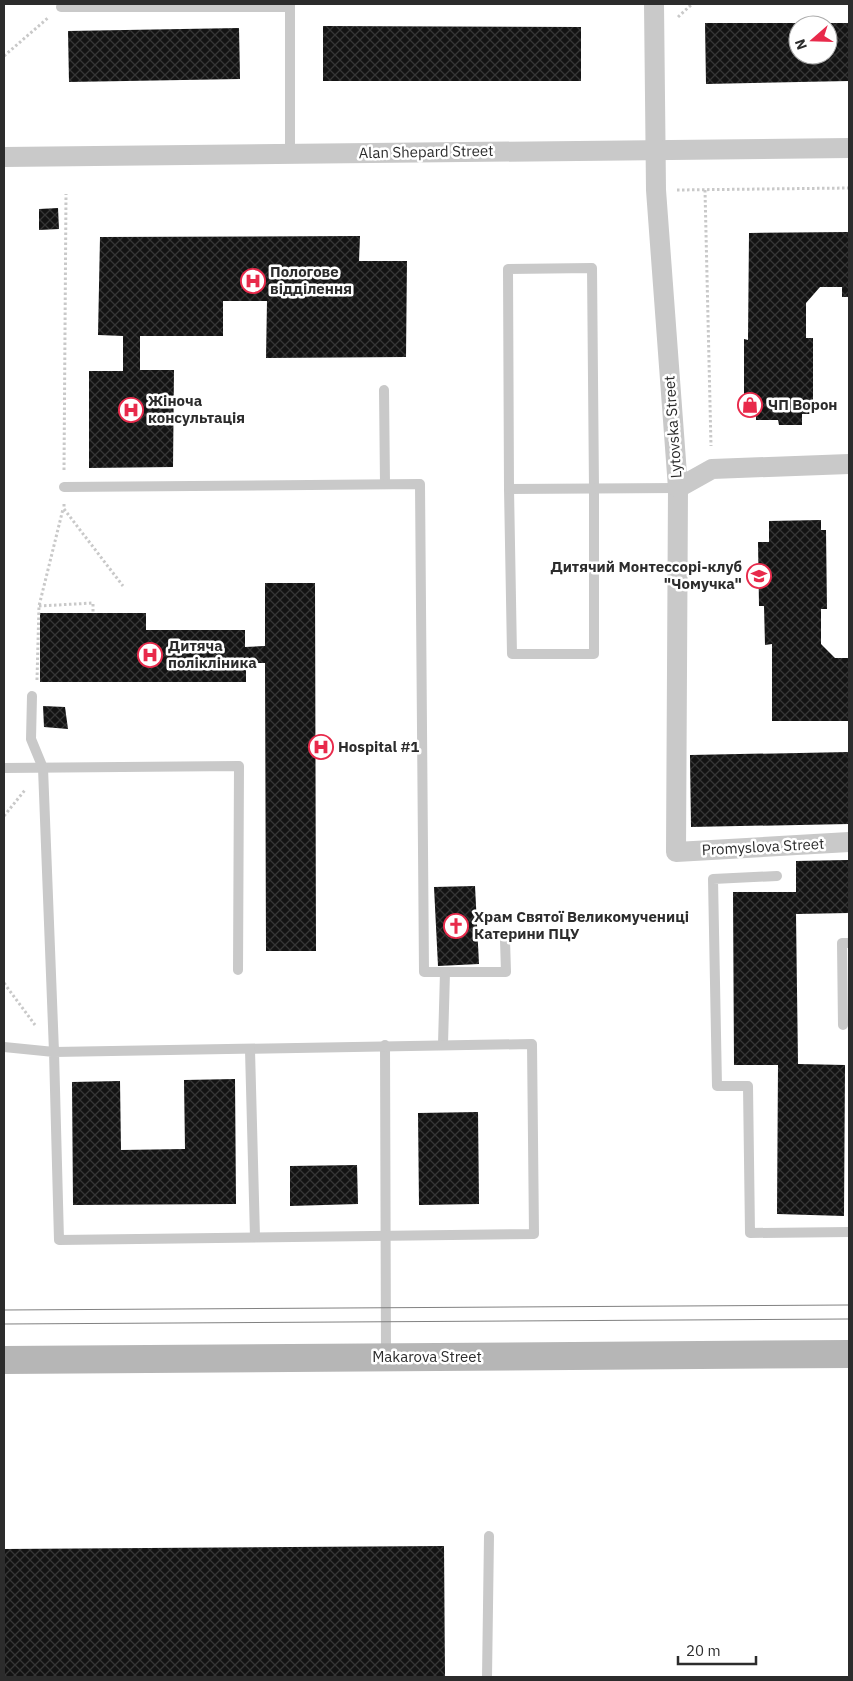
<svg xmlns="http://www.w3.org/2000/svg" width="853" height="1681" viewBox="0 0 853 1681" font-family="'IBM Plex Sans',sans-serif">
<defs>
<pattern id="building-cross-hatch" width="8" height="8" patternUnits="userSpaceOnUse" patternTransform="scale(1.25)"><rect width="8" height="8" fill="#131313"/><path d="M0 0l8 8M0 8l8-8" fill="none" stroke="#363636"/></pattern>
</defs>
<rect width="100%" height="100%" fill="#fff"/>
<!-- building -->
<g fill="url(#building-cross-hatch)">
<polygon points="705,23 811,23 811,25 798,25 798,55 828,55 828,23 849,23 849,81 706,84"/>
<polygon points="323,26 581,27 581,81 323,81"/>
<polygon points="239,28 240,79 69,82 68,31"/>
<polygon points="58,208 59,229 39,230 39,209"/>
<polygon points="849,232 849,297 842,297 842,287 820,287 806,303 806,338 813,338 813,414 802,414 802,425 779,425 778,420 756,420 756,404 744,404 744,339 748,340 749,233"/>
<polygon points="360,236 359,261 407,261 406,357 266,358 267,301 223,301 223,336 140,336 140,370 174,370 173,467 89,468 89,371 123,371 123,336 98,335 100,237"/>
<polygon points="821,520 821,530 826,530 827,609 821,609 821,644 835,658 849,658 849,721 772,721 772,644 765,645 764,606 759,606 758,542 769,542 769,521"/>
<polygon points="265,583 315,583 316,951 266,951 265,663 246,663 246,682 40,682 40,613 146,613 146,630 245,630 245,647 265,646"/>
<polygon points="43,706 65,707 68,729 44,727"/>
<polygon points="849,752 849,824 691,827 690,755"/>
<polygon points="849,860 849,913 796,914 798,1064 845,1065 844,1216 777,1214 778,1065 734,1065 733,892 796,892 796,861"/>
<polygon points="475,886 479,964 438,966 434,887"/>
<polygon points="235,1079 236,1204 73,1205 72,1082 120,1081 121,1150 185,1149 184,1080"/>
<polygon points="478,1112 479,1204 419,1205 418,1113"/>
<polygon points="357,1165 358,1204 290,1206 290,1166"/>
<polygon points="444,1546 445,1677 4,1677 4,1549"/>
</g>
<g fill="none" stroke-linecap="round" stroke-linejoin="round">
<!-- path -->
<g stroke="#c9c9c9" stroke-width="3" stroke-dasharray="2.5 2.5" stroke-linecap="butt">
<polyline points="678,17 692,4"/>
<polyline points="4,56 49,17"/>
<polyline points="677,190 849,188"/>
<polyline points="705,190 711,446"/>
<polyline points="64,470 66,194"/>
<polyline points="64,504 64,509 123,586"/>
<polyline points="39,606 93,603 93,613"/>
<polyline points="37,680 39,606 63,509"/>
<polyline points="4,816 25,790"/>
<polyline points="4,983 35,1025"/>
</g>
<!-- lane -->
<g stroke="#c9c9c9" stroke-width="10">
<polyline points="61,7 290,7"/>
<polyline points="290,154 290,4"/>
<polygon points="592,268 594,489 594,654 512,654 509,489 508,269"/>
<polyline points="384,390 385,484"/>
<polyline points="64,487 420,484 424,972 506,972 505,940"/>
<polyline points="509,489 678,488"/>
<polyline points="4,768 239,766 238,970"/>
<polyline points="777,876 713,879 717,1086 748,1086 750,1233 849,1232"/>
<polyline points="843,1025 842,943 849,943"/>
<polyline points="443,1044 445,972"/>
<polyline points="385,1045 386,1357"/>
<polyline points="4,1047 54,1052 532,1044 534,1234 59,1240 54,1052 43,768 31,739 32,696"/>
<polyline points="250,1050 255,1237"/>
<polyline points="487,1677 489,1536"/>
</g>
<!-- street -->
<g stroke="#c9c9c9" stroke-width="20">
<polyline points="654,4 656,190 678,488 676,852 849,842"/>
<polyline points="4,157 849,148"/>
<polyline points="678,488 712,469 849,464"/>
</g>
<!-- secondary -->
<polyline stroke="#b6b6b6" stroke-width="28" points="4,1360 849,1354"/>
<!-- tram -->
<g stroke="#818181" stroke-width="1">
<polyline points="4,1310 849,1305"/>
<polyline points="4,1324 849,1319"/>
</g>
</g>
<!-- icons -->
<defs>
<symbol id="hospital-ring" viewBox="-11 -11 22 22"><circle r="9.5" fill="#fff" stroke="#e82a4b" stroke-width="1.5"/><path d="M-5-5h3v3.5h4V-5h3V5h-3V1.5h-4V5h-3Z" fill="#e82a4b"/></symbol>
<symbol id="shop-ring" viewBox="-11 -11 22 22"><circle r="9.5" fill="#fff" stroke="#e82a4b" stroke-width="1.5"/><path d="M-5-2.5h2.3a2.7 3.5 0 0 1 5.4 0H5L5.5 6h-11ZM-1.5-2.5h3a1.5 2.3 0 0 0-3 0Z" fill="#e82a4b"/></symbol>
<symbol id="school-ring" viewBox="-11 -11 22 22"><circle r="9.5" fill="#fff" stroke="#e82a4b" stroke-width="1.5"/><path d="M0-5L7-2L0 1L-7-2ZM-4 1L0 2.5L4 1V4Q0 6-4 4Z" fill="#e82a4b"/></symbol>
<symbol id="church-ring" viewBox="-11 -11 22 22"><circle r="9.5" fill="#fff" stroke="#e82a4b" stroke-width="1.5"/><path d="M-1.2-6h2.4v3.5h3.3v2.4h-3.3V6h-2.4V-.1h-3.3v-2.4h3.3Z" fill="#e82a4b"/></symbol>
</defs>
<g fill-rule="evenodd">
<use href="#hospital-ring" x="239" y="267" width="28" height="28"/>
<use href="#shop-ring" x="736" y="391" width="28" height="28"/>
<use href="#hospital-ring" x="117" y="396" width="28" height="28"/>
<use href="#school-ring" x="745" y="562" width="28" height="28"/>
<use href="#hospital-ring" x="136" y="641" width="28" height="28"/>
<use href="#hospital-ring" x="307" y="733" width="28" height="28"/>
<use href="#church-ring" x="442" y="912" width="28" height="28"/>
</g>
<g text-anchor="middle" stroke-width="5" stroke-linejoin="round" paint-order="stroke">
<!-- street labels -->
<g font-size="15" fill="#2c2c2c" stroke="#fff">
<text transform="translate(426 152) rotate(-1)" y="5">Alan Shepard Street</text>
<text transform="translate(673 427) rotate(-94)" y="5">Lytovska Street</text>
<text transform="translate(763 847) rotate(-3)" y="5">Promyslova Street</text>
<text x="427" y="1362">Makarova Street</text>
</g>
<!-- poi labels -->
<g font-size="15" font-weight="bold" fill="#2c2c2c" stroke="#fff" text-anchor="start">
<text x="270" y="277">Пологове<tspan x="270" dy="17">відділення</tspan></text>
<text x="148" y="406">Жіноча<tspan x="148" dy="17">консультація</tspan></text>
<text x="768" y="410">ЧП Ворон</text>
<text x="742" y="572" text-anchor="end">Дитячий Монтессорі-клуб<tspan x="742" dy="17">"Чомучка"</tspan></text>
<text x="168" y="651">Дитяча<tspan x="168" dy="17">полікліника</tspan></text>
<text x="338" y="752">Hospital #1</text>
<text x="474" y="922">Храм Святої Великомучениці<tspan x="474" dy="17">Катерини ПЦУ</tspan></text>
</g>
</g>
<!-- border -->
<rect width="853" height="1681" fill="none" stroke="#2c2c2c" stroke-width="10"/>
<!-- north arrow -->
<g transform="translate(813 40) rotate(250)"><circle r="24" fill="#ffffff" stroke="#ababab"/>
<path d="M0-4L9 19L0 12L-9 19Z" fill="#e82a4b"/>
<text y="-8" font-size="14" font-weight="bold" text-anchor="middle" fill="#2c2c2c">N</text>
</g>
<!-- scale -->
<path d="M678 1656v8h78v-8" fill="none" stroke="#2c2c2c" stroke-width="2.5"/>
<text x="686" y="1656" font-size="15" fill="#2c2c2c" stroke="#ffffff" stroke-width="4" paint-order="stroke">20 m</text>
</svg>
